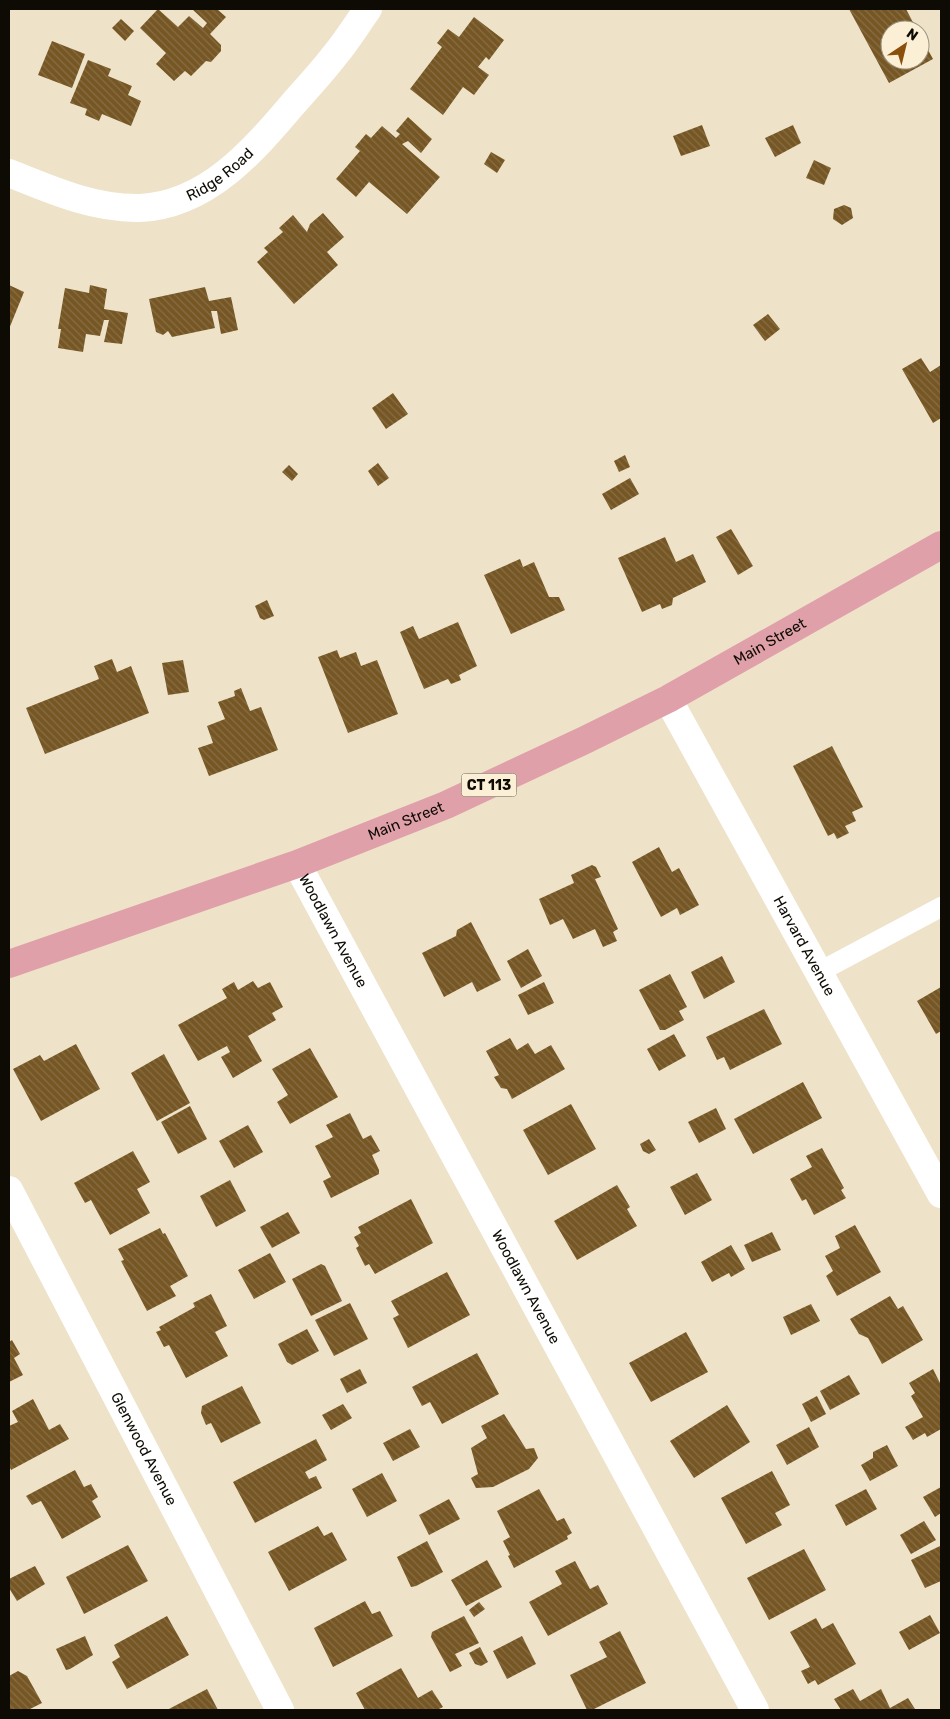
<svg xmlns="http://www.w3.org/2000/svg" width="950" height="1719" viewBox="0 0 950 1719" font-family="Rubik,sans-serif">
<defs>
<pattern id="building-back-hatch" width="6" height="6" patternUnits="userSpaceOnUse" patternTransform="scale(1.25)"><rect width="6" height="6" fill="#765623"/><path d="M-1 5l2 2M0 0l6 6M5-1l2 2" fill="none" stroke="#866e47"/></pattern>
</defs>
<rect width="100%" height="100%" fill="#eee3c9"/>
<!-- building -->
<g fill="url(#building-back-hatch)">
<polygon points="158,9 178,27 189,16 203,28 207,23 192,9 217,9 226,17 210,34 221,45 221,51 211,62 206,61 191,76 185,71 174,81 156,64 166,53 140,28"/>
<polygon points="849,9 906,9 917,30 890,30 890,60 920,60 920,35 933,59 889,83"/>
<polygon points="474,17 504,40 489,60 486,57 478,67 489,75 474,95 463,87 443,115 410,89 442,47 437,43 448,29 459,37"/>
<polygon points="121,19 134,31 125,41 112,28"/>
<polygon points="52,41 85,54 72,88 38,75"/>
<polygon points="88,60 111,69 108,76 132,86 128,95 141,101 131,126 102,114 99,121 85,115 87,109 70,103"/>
<polygon points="408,117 432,139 421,153 408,141 402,144 440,177 407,214 369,182 356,197 336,179 360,151 355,147 366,134 371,138 382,126 396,138 400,134 396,131"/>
<polygon points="702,125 710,146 681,156 673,136"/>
<polygon points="793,125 801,143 775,157 765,138"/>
<polygon points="491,152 505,160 497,173 484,164"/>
<polygon points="814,160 831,168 824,185 806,178"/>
<polygon points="844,205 851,208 853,218 842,225 833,219 834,209"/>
<polygon points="323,213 344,237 327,252 338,265 294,304 257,262 268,252 264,248 283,232 279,228 293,215 307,232 310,224"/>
<polygon points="9,285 24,292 9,329"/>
<polygon points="90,285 107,289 104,309 128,313 122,344 104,342 109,320 104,320 100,336 86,334 83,352 58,348 61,329 58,329 65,288 89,293"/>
<polygon points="205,287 209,301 231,297 238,330 221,334 217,311 211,311 215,328 172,337 168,331 163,335 156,332 149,299"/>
<polygon points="768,314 780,329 765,341 753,325"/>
<polygon points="921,358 930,372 941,365 941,418 933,423 902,369"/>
<polygon points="393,393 408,414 386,429 372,408"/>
<polygon points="625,455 630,467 619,472 614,461"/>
<polygon points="378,463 389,478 378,486 368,471"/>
<polygon points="289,465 298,474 292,481 282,472"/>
<polygon points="630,478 639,494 611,510 602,494"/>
<polygon points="731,529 753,566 738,575 716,537"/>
<polygon points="665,537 676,562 693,554 706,582 673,598 672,605 662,609 660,604 642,612 618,558"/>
<polygon points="520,559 523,567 534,562 549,597 559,597 565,610 511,634 484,575"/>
<polygon points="267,600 274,616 264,620 260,618 255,606"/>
<polygon points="458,622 477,666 459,675 461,680 451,684 448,679 424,689 400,632 413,626 419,639"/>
<polygon points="337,650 340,658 356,652 361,666 377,660 398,714 348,733 318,657"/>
<polygon points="112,659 117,672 131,666 149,713 45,754 26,708 99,679 94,666"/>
<polygon points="183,660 189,692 168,695 162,663"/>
<polygon points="241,688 250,711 261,707 278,750 209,776 198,748 213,743 207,726 225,719 218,702 235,696 234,691"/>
<polygon points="832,746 863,807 852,812 856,821 845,826 849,833 837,839 834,833 828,836 793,766"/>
<polygon points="659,847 672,872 679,868 699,905 680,915 677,908 661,917 632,862"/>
<polygon points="592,865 596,867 601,877 595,879 618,929 613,932 617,941 603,947 595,929 573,939 563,919 550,925 539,899 574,883 571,875"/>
<polygon points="471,922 501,980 477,992 472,982 444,997 422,953 456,936 457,930"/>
<polygon points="528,949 542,976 521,988 507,961"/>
<polygon points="722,956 735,982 704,999 691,972"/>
<polygon points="670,974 687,1007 679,1011 684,1020 665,1030 660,1030 639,990"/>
<polygon points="253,981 258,988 270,982 283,1007 272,1013 276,1020 248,1036 262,1061 233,1078 221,1057 230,1052 227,1046 198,1061 178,1025 227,998 222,989 234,982 238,990"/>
<polygon points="544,982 554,1003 528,1015 518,995"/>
<polygon points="941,987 941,1031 936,1034 917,1001"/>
<polygon points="764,1009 782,1044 730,1070 724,1057 717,1060 706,1037"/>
<polygon points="674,1034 686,1056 659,1071 647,1049"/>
<polygon points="510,1038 517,1050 528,1043 535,1054 551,1045 565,1069 512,1099 507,1089 501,1088 494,1077 499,1075 486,1051"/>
<polygon points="76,1044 100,1089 41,1121 13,1069 40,1055 44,1061"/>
<polygon points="310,1048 338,1097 290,1124 277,1102 288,1095 272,1069"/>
<polygon points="164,1054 190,1103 157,1121 131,1073"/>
<polygon points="803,1082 822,1118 753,1154 734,1119"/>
<polygon points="571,1104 596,1149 548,1175 523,1130"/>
<polygon points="190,1106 207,1139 178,1154 161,1122"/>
<polygon points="716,1108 726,1129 699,1143 688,1122"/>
<polygon points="350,1113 363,1139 371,1135 380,1151 372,1155 379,1170 379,1174 331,1198 323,1181 331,1177 315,1146 333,1137 326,1125"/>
<polygon points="248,1125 263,1152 234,1168 219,1141"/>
<polygon points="649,1139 656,1150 649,1154 643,1151 640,1144"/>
<polygon points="822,1148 844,1188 841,1190 846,1198 814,1215 806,1199 802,1201 790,1179 812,1167 806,1156"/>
<polygon points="133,1151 150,1182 137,1189 150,1213 110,1235 91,1200 85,1203 74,1183"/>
<polygon points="697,1173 712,1200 685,1215 670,1187"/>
<polygon points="230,1180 246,1211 216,1227 200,1196"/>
<polygon points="617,1185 630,1207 627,1209 637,1226 577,1260 554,1221"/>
<polygon points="411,1199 433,1243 375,1274 369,1264 365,1266 356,1248 359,1246 354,1237 361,1233 358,1227"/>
<polygon points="288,1212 300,1233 272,1248 260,1227"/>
<polygon points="855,1225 881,1272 837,1296 826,1276 833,1271 825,1256 840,1248 835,1236"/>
<polygon points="160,1228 163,1234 165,1233 188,1276 170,1286 176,1296 147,1311 121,1261 124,1260 118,1249"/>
<polygon points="772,1232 781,1250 752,1262 744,1245"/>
<polygon points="731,1245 745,1269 731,1277 729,1273 712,1282 701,1262"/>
<polygon points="270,1253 286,1282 254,1299 238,1270"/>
<polygon points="321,1264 325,1266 342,1301 311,1316 292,1279"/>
<polygon points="447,1272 470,1315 408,1348 393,1318 399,1315 391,1301"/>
<polygon points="211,1294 227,1326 215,1332 228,1356 186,1378 169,1345 164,1347 156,1332 161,1330 159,1327 195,1307 193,1303"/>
<polygon points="890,1296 898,1309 903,1306 923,1340 882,1364 868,1338 859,1334 850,1319"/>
<polygon points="350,1303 368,1339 334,1356 315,1320"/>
<polygon points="811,1304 820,1321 791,1335 783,1317"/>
<polygon points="307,1329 319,1351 292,1365 287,1362 278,1344"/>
<polygon points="686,1332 708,1372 651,1402 629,1363"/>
<polygon points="12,1340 20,1354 14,1358 23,1375 9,1382 9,1342"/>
<polygon points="477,1353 499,1394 442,1424 430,1402 422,1406 412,1387"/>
<polygon points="360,1369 367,1383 347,1393 340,1379"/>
<polygon points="933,1369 941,1385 941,1429 927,1437 925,1433 913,1440 905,1427 923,1417 911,1396 915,1393 909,1383"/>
<polygon points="849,1375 860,1394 830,1410 820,1391"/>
<polygon points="242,1386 261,1423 221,1443 211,1423 206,1425 201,1413 202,1406"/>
<polygon points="817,1396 826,1414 811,1422 802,1404"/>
<polygon points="33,1399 49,1430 60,1424 69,1439 11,1470 9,1465 9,1426 18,1422 12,1411"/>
<polygon points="343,1404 352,1418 331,1430 322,1415"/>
<polygon points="727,1405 750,1442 694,1478 670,1441"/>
<polygon points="504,1414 526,1449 534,1448 538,1458 529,1469 493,1487 476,1488 471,1478 478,1474 471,1448 487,1438 481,1426"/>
<polygon points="809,1427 819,1447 787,1465 776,1445"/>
<polygon points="410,1429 420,1447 393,1461 383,1443"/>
<polygon points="316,1439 327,1460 305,1472 309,1479 316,1476 322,1488 255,1523 233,1482"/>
<polygon points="887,1445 898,1466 870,1481 861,1465 873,1458 873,1452"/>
<polygon points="75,1470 84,1487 91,1484 98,1497 92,1501 101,1517 62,1539 41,1501 32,1505 26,1496"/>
<polygon points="772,1471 790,1505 775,1513 782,1525 746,1544 721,1498"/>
<polygon points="382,1473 397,1501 367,1517 352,1489"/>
<polygon points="941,1487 941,1513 935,1517 923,1497"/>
<polygon points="539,1489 557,1521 564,1518 572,1533 567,1536 568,1539 514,1568 508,1556 510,1555 503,1541 510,1537 497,1511"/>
<polygon points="866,1489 877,1509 846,1526 835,1505"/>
<polygon points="449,1499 460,1519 429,1535 419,1515"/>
<polygon points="924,1521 936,1540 911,1554 900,1535"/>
<polygon points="318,1526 324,1536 332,1532 347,1560 289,1591 268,1552"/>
<polygon points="427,1541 443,1572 416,1586 411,1587 397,1557"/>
<polygon points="128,1545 148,1581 84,1614 66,1577"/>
<polygon points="940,1546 941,1548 941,1581 925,1588 911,1560"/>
<polygon points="804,1549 826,1590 769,1620 747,1578"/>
<polygon points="487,1560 502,1587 466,1606 451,1580"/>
<polygon points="575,1561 590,1589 598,1585 608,1604 548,1636 529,1602 562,1584 555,1571"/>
<polygon points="35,1566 45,1584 17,1601 9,1588 9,1579"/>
<polygon points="365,1601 372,1614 380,1611 393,1636 333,1667 314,1628"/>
<polygon points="479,1602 485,1609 474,1617 469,1610"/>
<polygon points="930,1615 940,1633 909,1650 899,1632"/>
<polygon points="167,1616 189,1655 127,1689 112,1662 120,1657 114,1645"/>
<polygon points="464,1616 479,1643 455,1654 462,1666 450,1672 431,1637 432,1632"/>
<polygon points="816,1618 822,1629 833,1623 856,1664 818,1685 815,1680 808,1684 801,1671 810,1667 790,1632"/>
<polygon points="620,1631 646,1683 592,1710 587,1710 570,1675 607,1657 599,1642"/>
<polygon points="85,1636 93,1655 70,1669 66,1670 56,1649"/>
<polygon points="522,1636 536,1664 507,1679 493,1651"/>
<polygon points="480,1647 488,1662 481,1666 475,1664 469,1653"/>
<polygon points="401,1668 418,1698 432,1690 443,1707 437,1710 365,1710 356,1693"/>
<polygon points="18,1671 27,1676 42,1703 28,1710 9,1710 9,1676"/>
<polygon points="207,1689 218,1710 167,1710"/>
<polygon points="853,1689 860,1701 881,1689 890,1708 908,1698 915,1709 913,1710 841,1710 834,1699"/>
</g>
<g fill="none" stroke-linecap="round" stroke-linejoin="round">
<!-- service -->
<polyline stroke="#fff" stroke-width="20" points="819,972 941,907"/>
<!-- minor -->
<g stroke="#fff" stroke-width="28">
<path id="s1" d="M9,173C51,190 94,209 140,208C207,205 253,151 293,104C307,88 322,72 335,55C347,41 357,24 368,9"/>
<path id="s2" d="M668,699L941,1194"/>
<path id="s3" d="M297,864L755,1710"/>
<path id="s4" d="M9,1190L280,1710"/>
</g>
<!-- primary -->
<path stroke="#e0a0aa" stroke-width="28" id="s5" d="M9,964L297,864L446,805L585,740L668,699L941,545"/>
</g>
<g text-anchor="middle" stroke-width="5" stroke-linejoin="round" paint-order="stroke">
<!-- shield labels -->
<rect fill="#fbf0d6" stroke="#555043" stroke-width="1" x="461.5" y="773.5" width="55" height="23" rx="4"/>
<g font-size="14" font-weight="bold" fill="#0e0b04">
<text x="489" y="790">CT 113</text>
</g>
<!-- street labels -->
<g font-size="15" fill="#0e0b04" stroke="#fbf0d6">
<text dy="5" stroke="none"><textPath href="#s1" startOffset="225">Ridge Road</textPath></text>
<text dy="5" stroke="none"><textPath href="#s5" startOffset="828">Main Street</textPath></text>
<text dy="5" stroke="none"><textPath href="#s5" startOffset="422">Main Street</textPath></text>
<text dy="5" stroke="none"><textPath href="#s3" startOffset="76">Woodlawn Avenue</textPath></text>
<text dy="5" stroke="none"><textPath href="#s2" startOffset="282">Harvard Avenue</textPath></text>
<text dy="5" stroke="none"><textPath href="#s3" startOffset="481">Woodlawn Avenue</textPath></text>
<text dy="5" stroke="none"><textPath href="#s4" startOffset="292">Glenwood Avenue</textPath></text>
</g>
</g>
<!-- border -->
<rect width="950" height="1719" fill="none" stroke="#0e0b04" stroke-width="20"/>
<!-- north arrow -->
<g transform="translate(905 45) rotate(35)"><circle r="24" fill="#fbf0d6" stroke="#9c9482"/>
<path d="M0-4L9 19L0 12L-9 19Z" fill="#8b4f0c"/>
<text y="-8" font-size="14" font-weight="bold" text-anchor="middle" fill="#0e0b04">N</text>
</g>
</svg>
